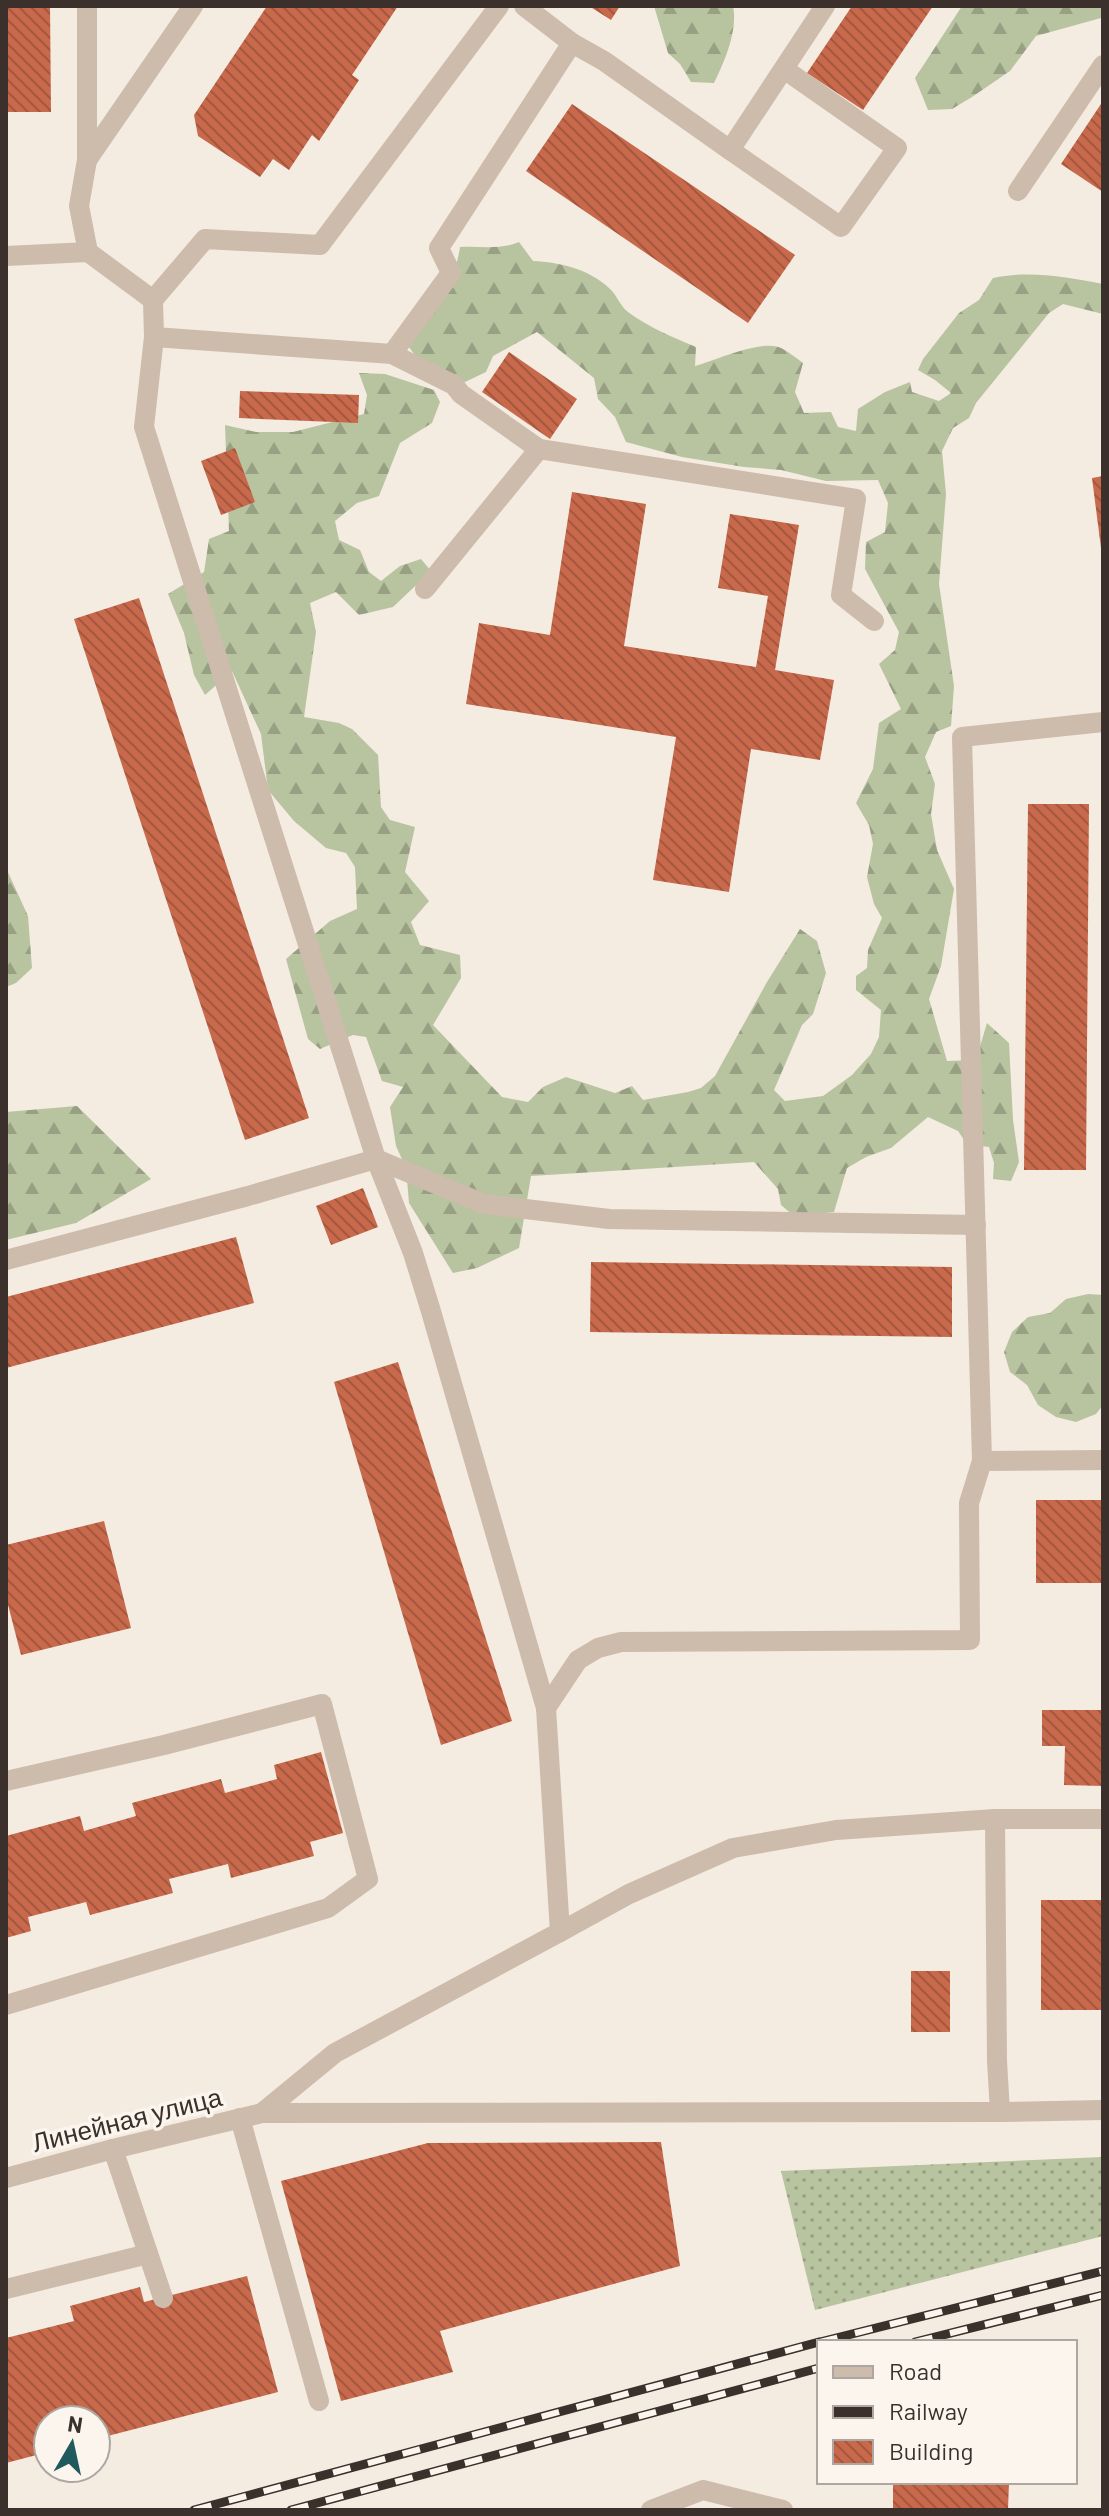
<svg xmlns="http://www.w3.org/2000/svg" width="1109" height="2516" viewBox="0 0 1109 2516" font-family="Barlow,sans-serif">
<defs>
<pattern id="grass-dots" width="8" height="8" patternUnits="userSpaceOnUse" patternTransform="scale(2)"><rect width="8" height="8" fill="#b8c4a0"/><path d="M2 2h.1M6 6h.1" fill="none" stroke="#97a083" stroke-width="1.8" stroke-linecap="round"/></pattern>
<pattern id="forest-firs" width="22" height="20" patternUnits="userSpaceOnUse" patternTransform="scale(2)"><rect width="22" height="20" fill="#b8c4a0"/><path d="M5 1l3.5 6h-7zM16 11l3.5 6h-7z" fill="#97a083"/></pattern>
<pattern id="building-back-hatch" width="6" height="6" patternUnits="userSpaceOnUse" patternTransform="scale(2)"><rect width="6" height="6" fill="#c8694b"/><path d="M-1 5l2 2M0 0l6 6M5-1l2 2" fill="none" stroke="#a4573f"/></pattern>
</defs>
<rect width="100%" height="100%" fill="#f4ebe1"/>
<!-- grass -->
<polygon fill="url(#grass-dots)" points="1103,2157 1103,2236 815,2310 781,2171"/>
<!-- forest -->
<g fill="url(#forest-firs)">
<path d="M654,6H733C738,30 725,61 714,83L691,82L680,64L668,53Z"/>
<polygon points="962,6 1103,6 1101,18 1036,36 1010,71 972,97 952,109 928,110 915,78"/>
<path d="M519,242L533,261C559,262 589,269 609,288C617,295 620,306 628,312C650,328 672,337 696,347L695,366C717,360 761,339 781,348C789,352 796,358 803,363L795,392L804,413L831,412L838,427L856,431L858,409L885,392L910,382L912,392L939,401L951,393L935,380L918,370L923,359L959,313L979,300L993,278C1028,270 1068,277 1103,284V314L1063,304L1049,313L976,403L969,418L953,428L942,451L946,494L939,584L954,686L951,726L936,732L925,757L935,784L931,814L937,850L954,889L941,966L929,999L947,1061L976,1060L987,1023L1009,1043L1013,1120L1019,1162L1011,1181L993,1179L994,1163L989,1147L967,1144L958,1131L928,1117L891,1148L866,1157L847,1168L834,1212L794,1216L781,1205L778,1189L754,1162L531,1176L519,1248L477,1268L453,1273L409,1203L406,1168L396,1146L390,1107L403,1087L382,1081L366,1037L353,1035L320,1049L308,1039L286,959L330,921L357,909L355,867L346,853L326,848L294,821L268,790L261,734L232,671L205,695L194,675L184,633L168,594L204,572L209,539L229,531L225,425L256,432H293L364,414L367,395L359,373L385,374L434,390L440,402L432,423L400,443L379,496L357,503L335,521L339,540L360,550L369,572L381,581L400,566L421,559L431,571L393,607L359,615L336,592L310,603L316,632L304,717L339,723L352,729L378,755L381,807L390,820L415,827L405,872L429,901L411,922L420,945L460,955L461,978L433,1025L502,1097L528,1102L543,1087L566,1077L615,1093L632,1086L643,1100L688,1092L701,1088L715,1076L767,982L800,929L817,941L826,973L813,1014L802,1025L774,1090L785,1101L823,1096L852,1075L871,1054L879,1037L881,1010L856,990V976L867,968L868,950L882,918L874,904L867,877L873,844L869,825L856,803L873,769L879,723L901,709L879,664L895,650L899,632L865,569L866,542L885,532L888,503L878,480L826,481L781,470L744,467L682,457L626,442L615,417L598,399L594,378L537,332L493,356L486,372L465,382C442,374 420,367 408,345C429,314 455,285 460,247C481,246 500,250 519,242Z"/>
<polygon points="6,868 28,916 32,968 16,983 6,987"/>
<polygon points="77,1106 151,1179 76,1223 6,1240 6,1112"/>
<polygon points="1088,1294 1103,1295 1103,1405 1096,1414 1076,1422 1056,1417 1038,1405 1027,1385 1010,1372 1004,1352 1012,1332 1028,1317 1050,1313 1066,1299"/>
</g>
<!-- building -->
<g fill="url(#building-back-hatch)">
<polygon points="6,6 50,6 51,112 6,112"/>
<polygon points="267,6 398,6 352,75 359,80 319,141 312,135 289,170 273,159 260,177 198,136 194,115"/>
<polygon points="589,6 620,6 611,20"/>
<polygon points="852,6 933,6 863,110 807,73"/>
<polygon points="1103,101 1103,192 1061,164"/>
<polygon points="572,104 795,255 748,323 526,171"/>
<polygon points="509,352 577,399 550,439 482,392"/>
<polygon points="240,391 359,395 358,423 239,418"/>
<polygon points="235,448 255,502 221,515 201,461"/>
<polygon points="1103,476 1103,548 1101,548 1092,478"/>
<polygon points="572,492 646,504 624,646 756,667 768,596 718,588 730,514 799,525 775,670 834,680 820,760 751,749 729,892 653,880 676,737 466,704 479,623 550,635"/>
<polygon points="139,598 309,1118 245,1140 74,619"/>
<polygon points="1028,804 1089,804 1086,1170 1024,1170"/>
<polygon points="363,1188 378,1227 331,1245 316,1206"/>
<polygon points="236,1237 254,1303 6,1368 6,1297"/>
<polygon points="591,1262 952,1267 952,1337 590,1332"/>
<polygon points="398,1362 512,1721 441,1745 334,1382"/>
<rect x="1036" y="1500" width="67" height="83"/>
<polygon points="104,1521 131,1628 21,1655 6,1597 6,1545"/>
<polygon points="1042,1710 1103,1710 1103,1786 1064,1785 1065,1746 1042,1746"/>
<polygon points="321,1752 343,1833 310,1842 314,1856 231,1878 228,1864 169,1879 173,1893 90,1915 86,1902 28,1917 31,1931 6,1938 6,1836 80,1816 84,1831 136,1816 132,1803 221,1779 225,1793 277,1779 274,1765"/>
<rect x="1041" y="1900" width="62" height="110"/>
<rect x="911" y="1971" width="39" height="61"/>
<polygon points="661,2142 680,2266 440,2331 453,2372 341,2401 281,2181 428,2143"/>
<polygon points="247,2276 278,2392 96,2439 96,2420 48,2420 48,2452 6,2463 6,2338 74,2321 70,2306 140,2287 144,2302"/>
<polygon points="893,2482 1009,2482 1008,2510 893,2510"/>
</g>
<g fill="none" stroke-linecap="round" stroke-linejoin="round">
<!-- service -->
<g stroke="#cdbbac" stroke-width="20">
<polyline points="499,6 320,245 205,239 153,300 154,337 144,427 376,1159 413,1253 430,1308 546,1708"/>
<polyline points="524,6 572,43 604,61 730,150 825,6"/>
<polyline points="730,150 841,227 897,148 784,69"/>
<polyline points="87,160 193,6"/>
<polyline points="1018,191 1103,65"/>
<polyline points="88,252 153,300"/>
<polyline points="6,256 88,252 79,206 87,160 87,6"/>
<polyline points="154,337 392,354 454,385 461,394 539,449 425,589"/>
<polyline points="392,354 451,273 439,248 572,43"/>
<polyline points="539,449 856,499 841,595 874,621"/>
<polyline points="6,1260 248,1196 376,1159 484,1204 609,1219 976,1225"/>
<polyline points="982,1461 962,737 1103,722"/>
<polyline points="6,1781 164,1745 322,1704 368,1879 328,1908 6,2005"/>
<polyline points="995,1819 997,2061 1000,2112"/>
<polyline points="560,1932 629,1894 733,1848 836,1830 995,1819 1103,1819"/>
<polyline points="262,2113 335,2053 560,1932 546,1708 578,1660 598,1648 621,1642 970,1640 969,1503 982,1461 1103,1460"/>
<polyline points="240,2118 319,2401"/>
<polyline points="113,2149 163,2298"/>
<polyline points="6,2289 148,2254"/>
<polyline points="651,2510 703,2490 783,2510"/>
</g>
<!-- minor -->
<polyline stroke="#cdbbac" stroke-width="20" points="6,2178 113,2149 262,2113 1000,2112 1103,2110"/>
<defs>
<g id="rail">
<polyline points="820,2342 1103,2271"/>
<polyline points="915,2342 1103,2295"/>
<polyline points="194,2510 819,2342"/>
<polyline points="291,2510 819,2368"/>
</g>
</defs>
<!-- rail casing -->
<use href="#rail" stroke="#3b302b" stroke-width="9"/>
<!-- rail -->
<use href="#rail" stroke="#fbf5ee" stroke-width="6" stroke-dasharray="18" stroke-linecap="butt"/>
</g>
<g text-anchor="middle" stroke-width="7" stroke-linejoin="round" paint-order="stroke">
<!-- street labels -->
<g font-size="26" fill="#3b302b" stroke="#fbf5ee">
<text transform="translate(127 2120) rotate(-14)" y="9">Линейная улица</text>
</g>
</g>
<!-- border -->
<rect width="1109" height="2516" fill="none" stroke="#3b302b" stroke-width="16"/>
<!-- legend -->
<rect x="817" y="2340" width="260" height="144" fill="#fbf5ee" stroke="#aea6a0" stroke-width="2"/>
<rect x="833" y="2366" width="40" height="12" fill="#cdbbac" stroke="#aea6a0" stroke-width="2"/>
<text x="889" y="2380" font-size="24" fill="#3b302b">Road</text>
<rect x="833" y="2406" width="40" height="12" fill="#3b302b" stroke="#aea6a0" stroke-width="2"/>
<text x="889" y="2420" font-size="24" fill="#3b302b">Railway</text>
<rect x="833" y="2440" width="40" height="24" fill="url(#building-back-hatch)" stroke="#aea6a0" stroke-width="2"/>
<text x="889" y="2460" font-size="24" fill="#3b302b">Building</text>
<!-- north arrow -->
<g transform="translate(72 2444) rotate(9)"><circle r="38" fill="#fbf5ee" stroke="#aea6a0" stroke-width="2"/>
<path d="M0-6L14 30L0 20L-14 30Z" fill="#1f5a5e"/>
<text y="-12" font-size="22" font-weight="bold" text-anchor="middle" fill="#3b302b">N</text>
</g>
</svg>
